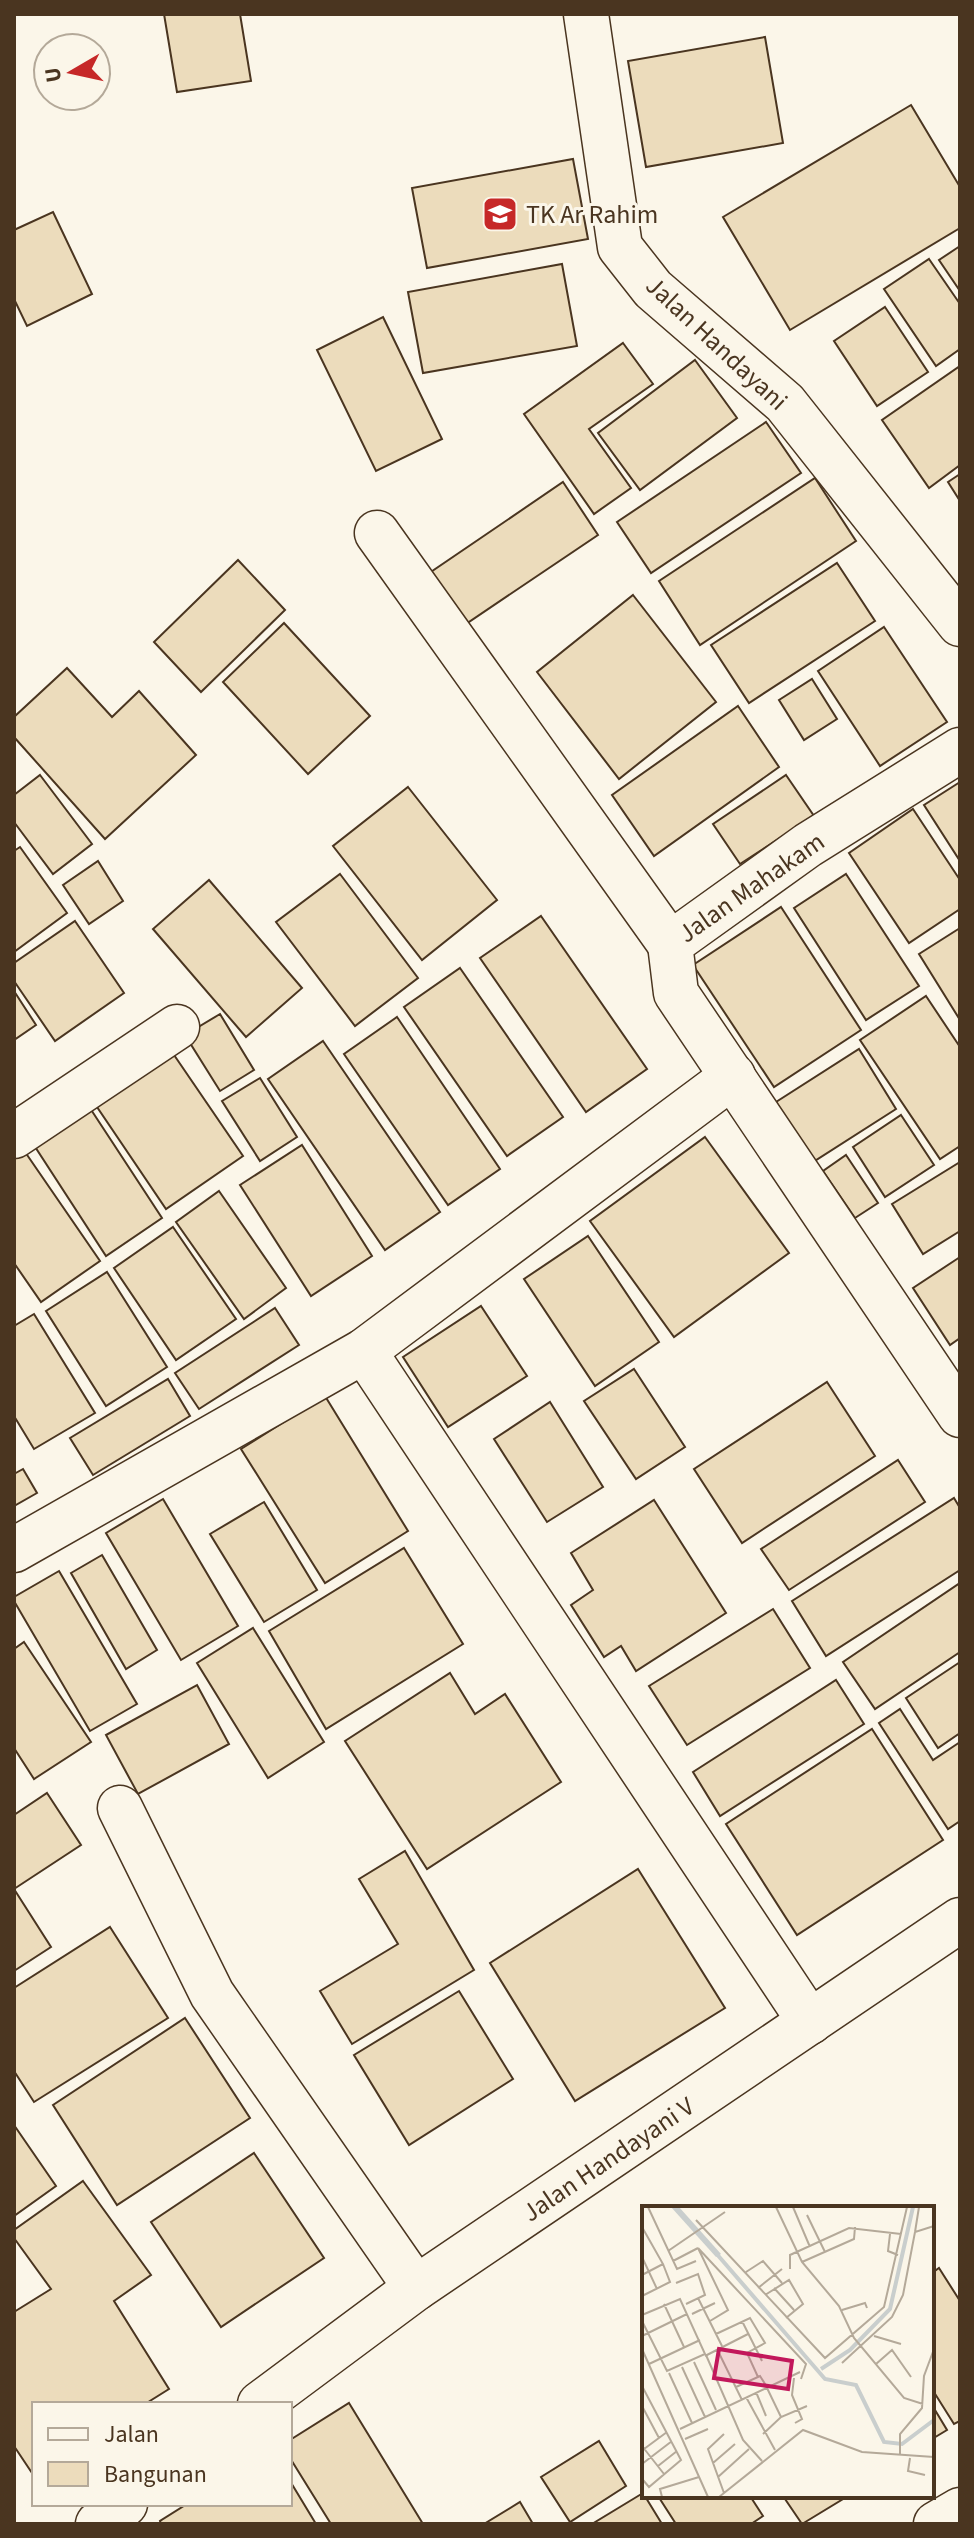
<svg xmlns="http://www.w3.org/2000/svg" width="974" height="2538" viewBox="0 0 974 2538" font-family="'Source Sans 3',sans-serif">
<rect width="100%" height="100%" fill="#fbf6e9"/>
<!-- building -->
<g fill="#ecdcbc" stroke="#4a3520" stroke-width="2">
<polygon points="164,14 240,14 251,81 177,92"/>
<polygon points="765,37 783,143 646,167 628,61"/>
<polygon points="911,105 960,187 960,228 790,330 723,217"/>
<polygon points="573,159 588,239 427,268 412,188"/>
<polygon points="53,212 92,294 27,326 14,299 14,230"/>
<polygon points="960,246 960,291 939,260"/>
<polygon points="929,259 960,304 960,349 936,366 884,289"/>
<polygon points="562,264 577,346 423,373 408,292"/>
<polygon points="885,307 928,372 877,406 834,341"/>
<polygon points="383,317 442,439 376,471 317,350"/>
<polygon points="623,343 653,384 589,429 631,488 594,514 524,414"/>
<polygon points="695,360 737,418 640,490 598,433"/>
<polygon points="960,366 960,465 929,488 882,420"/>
<polygon points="766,422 801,473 651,573 617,522"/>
<polygon points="960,474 960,501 948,482"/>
<polygon points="815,478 856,541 700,645 659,581"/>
<polygon points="563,482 598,535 457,630 422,578"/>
<polygon points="238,560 285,610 201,692 154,642"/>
<polygon points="837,563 875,621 749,703 711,645"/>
<polygon points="633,595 716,702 619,779 537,672"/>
<polygon points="284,623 370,716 308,774 223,682"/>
<polygon points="884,627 947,722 880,766 818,671"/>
<polygon points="67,668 112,717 139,691 196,755 105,839 14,737 14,717"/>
<polygon points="812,679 837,719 804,740 779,700"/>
<polygon points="738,706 779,767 654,856 612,795"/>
<polygon points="40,775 92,844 53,874 14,822 14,795"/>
<polygon points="786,775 814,816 740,864 713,824"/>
<polygon points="960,782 960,861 924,805"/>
<polygon points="408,787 497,900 422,960 333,846"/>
<polygon points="913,809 960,880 960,909 909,943 849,853"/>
<polygon points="20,847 67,913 14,952 14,851"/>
<polygon points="98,861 123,901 89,924 63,885"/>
<polygon points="340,874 418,978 355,1026 276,922"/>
<polygon points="846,874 919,986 866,1020 794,908"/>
<polygon points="209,880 302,988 246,1037 153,929"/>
<polygon points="781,907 861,1030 774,1087 693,965"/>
<polygon points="541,916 647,1069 586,1112 480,958"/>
<polygon points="75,921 124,993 55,1041 14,981 14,963"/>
<polygon points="960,928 960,1020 919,954"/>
<polygon points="460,968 563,1117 507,1156 404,1007"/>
<polygon points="14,991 36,1025 14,1040"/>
<polygon points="926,996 960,1047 960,1146 940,1159 860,1040"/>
<polygon points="220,1014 254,1070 220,1091 185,1035"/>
<polygon points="397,1017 500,1169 448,1205 344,1054"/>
<polygon points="323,1041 440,1212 385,1250 268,1079"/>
<polygon points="859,1049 896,1109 813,1162 776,1102"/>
<polygon points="172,1052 243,1156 166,1209 95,1104"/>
<polygon points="260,1078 297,1137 260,1161 222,1101"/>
<polygon points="86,1102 162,1218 106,1256 30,1139"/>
<polygon points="901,1115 934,1165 885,1197 853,1147"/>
<polygon points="705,1137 789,1253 674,1337 590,1221"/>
<polygon points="302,1145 372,1256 311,1296 240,1185"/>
<polygon points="23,1149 100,1261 41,1302 14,1263 14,1156"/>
<polygon points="846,1155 878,1203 855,1218 823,1171"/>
<polygon points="960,1162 960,1231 923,1254 892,1204"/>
<polygon points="219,1191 286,1288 244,1319 176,1222"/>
<polygon points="173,1227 236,1319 176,1360 114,1268"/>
<polygon points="588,1236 659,1342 595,1386 524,1279"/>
<polygon points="960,1257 960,1338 950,1345 913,1288"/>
<polygon points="107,1272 167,1367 106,1406 46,1311"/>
<polygon points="481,1306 527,1376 448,1427 403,1357"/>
<polygon points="275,1308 299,1345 199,1409 175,1373"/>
<polygon points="34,1314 95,1413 34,1449 14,1416 14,1326"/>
<polygon points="634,1369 685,1447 636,1479 584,1401"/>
<polygon points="168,1379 190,1416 93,1475 70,1438"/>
<polygon points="827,1382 875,1456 742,1543 694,1469"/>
<polygon points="325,1396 408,1531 325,1583 241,1449"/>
<polygon points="550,1402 603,1487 547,1522 494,1439"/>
<polygon points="898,1460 925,1502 789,1590 761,1549"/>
<polygon points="23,1469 37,1493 14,1506 14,1474"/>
<polygon points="954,1498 960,1508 960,1570 826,1656 792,1601"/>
<polygon points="163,1499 238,1626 181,1660 106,1533"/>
<polygon points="654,1500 726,1613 636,1671 621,1646 604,1657 571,1605 593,1590 571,1553"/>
<polygon points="264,1502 317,1590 264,1622 210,1534"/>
<polygon points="404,1548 463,1644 326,1729 269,1631"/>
<polygon points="102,1555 157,1650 126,1669 71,1573"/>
<polygon points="59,1571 137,1704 90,1731 14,1601 14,1597"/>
<polygon points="960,1583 960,1652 875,1709 843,1662"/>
<polygon points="773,1609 810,1668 687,1745 649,1686"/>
<polygon points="253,1628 324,1742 268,1778 197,1663"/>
<polygon points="24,1642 91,1742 34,1779 14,1748 14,1649"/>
<polygon points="960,1662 960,1733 938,1748 906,1698"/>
<polygon points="450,1673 475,1714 505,1694 561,1782 427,1869 345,1741"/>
<polygon points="836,1680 864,1724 720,1816 693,1772"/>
<polygon points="197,1685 229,1744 138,1794 106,1735"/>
<polygon points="900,1709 933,1760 960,1742 960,1821 948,1829 879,1723"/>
<polygon points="872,1729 943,1840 797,1935 726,1824"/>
<polygon points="47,1793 81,1845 14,1889 14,1815"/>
<polygon points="405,1851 474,1970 352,2044 320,1991 398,1944 359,1879"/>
<polygon points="638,1869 725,2008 575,2101 490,1963"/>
<polygon points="14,1889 51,1947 14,1971"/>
<polygon points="110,1927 168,2018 34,2102 14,2071 14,1988"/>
<polygon points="459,1991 513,2079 409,2145 354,2055"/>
<polygon points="185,2018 250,2118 117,2205 53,2105"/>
<polygon points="14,2125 56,2186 14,2216"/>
<polygon points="254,2153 324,2258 221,2327 151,2222"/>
<polygon points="83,2181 151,2275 114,2301 169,2389 145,2404 34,2404 34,2476 14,2446 14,2312 51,2289 14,2238 14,2230"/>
<polygon points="939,2268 960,2301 960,2421 954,2424 932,2389 932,2273"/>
<polygon points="349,2403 423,2524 331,2524 290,2458 290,2440"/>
<polygon points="932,2405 947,2430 932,2439"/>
<polygon points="599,2441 626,2486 570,2522 541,2477"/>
<polygon points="290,2481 316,2524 161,2524 160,2521 187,2504 290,2504"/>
<polygon points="643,2493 662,2524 592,2524"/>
<polygon points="658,2496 750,2496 763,2516 751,2524 676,2524"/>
<polygon points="783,2496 848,2496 802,2524"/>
<polygon points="520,2502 533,2524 484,2524"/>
</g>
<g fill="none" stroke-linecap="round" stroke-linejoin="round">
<defs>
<g id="street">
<polyline points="586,14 620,247 653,289 785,403 960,624"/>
<polyline points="377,533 670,944"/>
<polyline points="960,750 808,845 670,944 676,993 960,1415"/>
<polyline points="14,1136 177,1027"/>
<polyline points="364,1351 810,2022"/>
<polyline points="14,1550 364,1351 733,1076"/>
<polyline points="120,1808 212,1994 416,2288"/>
<polyline points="260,2404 416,2288 960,1920"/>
<polyline points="98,2524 125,2504"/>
<polyline points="936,2524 960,2510"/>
</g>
</defs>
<!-- street casing -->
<use href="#street" stroke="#4a3520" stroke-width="47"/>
<!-- street -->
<use href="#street" stroke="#fbf6e9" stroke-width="44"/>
</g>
<!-- icons -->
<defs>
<symbol id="school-square" viewBox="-11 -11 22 22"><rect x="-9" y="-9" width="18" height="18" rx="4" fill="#c62828" stroke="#fbf6e9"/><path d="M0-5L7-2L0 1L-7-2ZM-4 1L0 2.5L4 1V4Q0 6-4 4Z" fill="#fff"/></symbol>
</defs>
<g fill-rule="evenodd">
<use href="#school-square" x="480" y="194" width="40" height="40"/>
</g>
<g text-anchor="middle" stroke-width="6" stroke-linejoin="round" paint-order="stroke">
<!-- poi labels -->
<g font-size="26" fill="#4a3520" stroke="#fbf6e9" text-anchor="start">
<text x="526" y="223">TK Ar Rahim</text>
</g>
<!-- street labels -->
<g font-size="26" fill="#4a3520" stroke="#fbf6e9">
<text transform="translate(717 343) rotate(43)" y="9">Jalan Handayani</text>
<text transform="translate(751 887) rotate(-35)" y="9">Jalan Mahakam</text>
<text transform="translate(608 2159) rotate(-34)" y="9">Jalan Handayani V</text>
</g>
</g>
<!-- overview -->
<g transform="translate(642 2206)">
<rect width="292" height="292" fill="#fbf6e9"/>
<path d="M29,1H37L79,48L74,51Z" fill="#c9cecd"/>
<path fill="none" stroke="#c9cecd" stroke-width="4" d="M73,46L183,173L214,179L242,236L260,238L292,214M179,163L208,144L248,103L271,1"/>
<path fill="none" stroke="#b4a999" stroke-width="2" d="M6,1L35,63L54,55M134,1L160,56L197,100L212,132L262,192L281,198M151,1L168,41M165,9L183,46M54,14L183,152L242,101L265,1M0,21L21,58L0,69M273,26L277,1M248,28L246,45L256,49M56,42L164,158L159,173M56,42L86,104L68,115M26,45L83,6M0,51L15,83M31,55L56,42M160,56L212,33L213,21M148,63V49L207,22L259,28M104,66L121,55L140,77M34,77L56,68L63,89L44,98M116,82L140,63M132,82L152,104M123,89L147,74L161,98L144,112M0,90L28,76L21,58M56,92L80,140M22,98L42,141M200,104L223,97L225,102M50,108L73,97M0,109L38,93L63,148L25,165L0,115M100,115L120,155M74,128L108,112L123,137L105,147L116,171M0,130L45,108M232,130L259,138M0,143L66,291M75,143L100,194M64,149L101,234L120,255M63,150L106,128M52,156L74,204M200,157L250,111L261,89L273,26L292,20M7,158L58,134M234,158L250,144L269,171M40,161L63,211M27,167L50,217M152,172L150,189L160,213L153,217M0,180L39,254L7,281L1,274M94,181L118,170L125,181M125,182L139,211M114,186L124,210M104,191L133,244M0,200L17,232M38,223L158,166M121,228L139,211L165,200M43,233L66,223M0,240L22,268M2,243L25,226M258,248V228L280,202L282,170L292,143M268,252L266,265L283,269M71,257L93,238M0,258L30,235M16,260L35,245M76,271L107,243M82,287L66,243L82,228M20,291L18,283L57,271M77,291L161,224L220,246L292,251"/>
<path fill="#c2185b" fill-opacity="0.15" stroke="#c2185b" stroke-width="4" d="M77,143L150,155L146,183L72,172Z"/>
<rect width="292" height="292" fill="none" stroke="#4a3520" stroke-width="4"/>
</g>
<!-- border -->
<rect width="974" height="2538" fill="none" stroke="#4a3520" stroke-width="32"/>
<!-- legend -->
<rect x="32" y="2402" width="260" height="104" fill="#fbf6e9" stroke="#b4a999" stroke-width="2"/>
<rect x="48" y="2428" width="40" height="12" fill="#fbf6e9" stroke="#b4a999" stroke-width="2"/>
<text x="104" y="2442" font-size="24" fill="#4a3520">Jalan</text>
<rect x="48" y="2462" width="40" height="24" fill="#ecdcbc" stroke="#b4a999" stroke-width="2"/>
<text x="104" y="2482" font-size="24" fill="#4a3520">Bangunan</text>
<!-- north arrow -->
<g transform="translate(72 72) rotate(261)"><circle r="38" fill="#fbf6e9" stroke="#b4a999" stroke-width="2"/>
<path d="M0-6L14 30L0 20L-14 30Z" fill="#c62828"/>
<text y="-12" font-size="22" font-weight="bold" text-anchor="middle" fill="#4a3520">U</text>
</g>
</svg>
